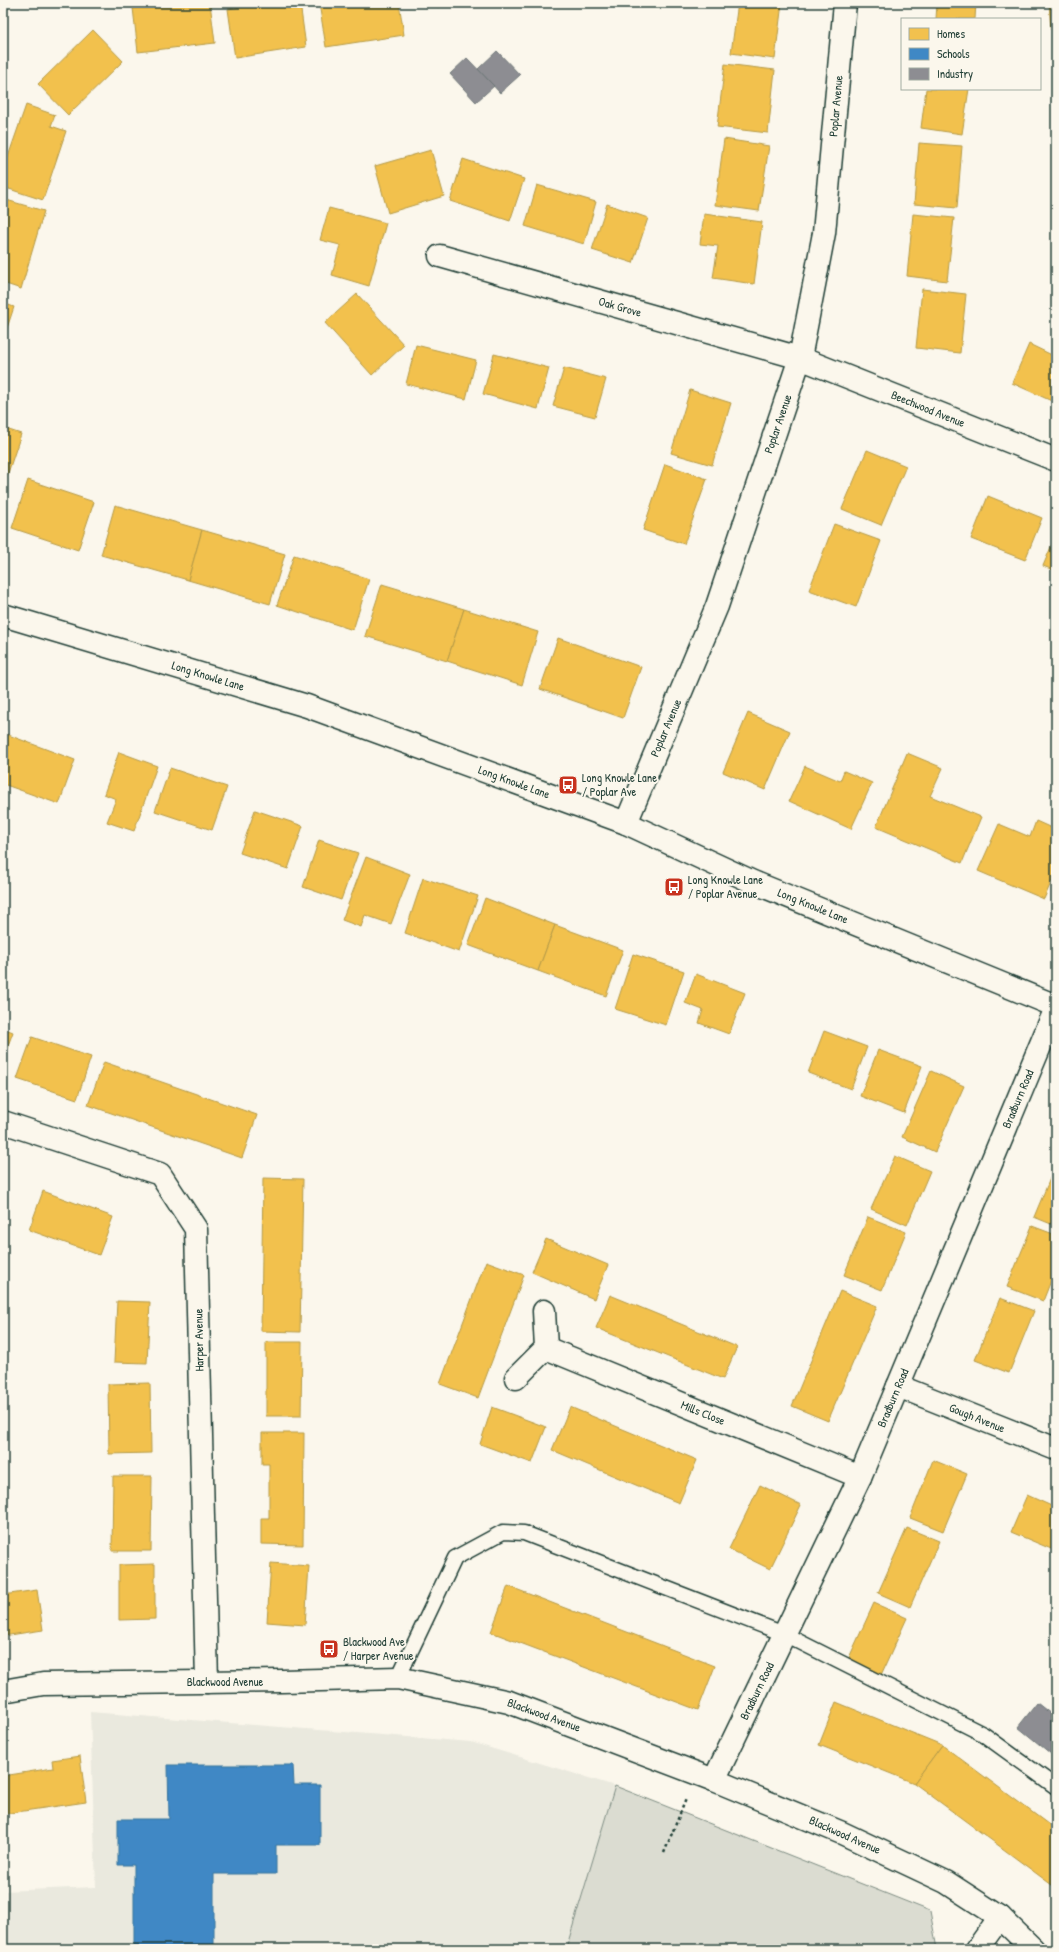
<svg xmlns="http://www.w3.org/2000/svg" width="1059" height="1952" viewBox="0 0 1059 1952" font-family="'Patrick Hand',sans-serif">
<rect width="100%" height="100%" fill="#fbf7ec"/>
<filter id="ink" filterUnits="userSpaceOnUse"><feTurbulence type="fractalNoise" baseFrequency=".025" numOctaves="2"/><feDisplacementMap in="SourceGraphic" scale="8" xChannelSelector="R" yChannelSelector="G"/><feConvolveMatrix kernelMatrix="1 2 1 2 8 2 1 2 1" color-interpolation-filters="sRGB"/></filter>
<g filter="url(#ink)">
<!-- built -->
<polygon fill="#eae9de" points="90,1712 471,1742 615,1786 566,1949 3,1949 3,1891 96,1887"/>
<!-- green -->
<polygon fill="#dbdcd1" stroke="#7d8c82" points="615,1786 930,1911 937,1949 566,1949"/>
<!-- homes -->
<g fill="#f2c14e" stroke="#b39946">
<polygon points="175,3 210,3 215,43 138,52 133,8"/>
<polygon points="268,3 300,3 306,47 235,58 228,9"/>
<polygon points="319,3 399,3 404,35 326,47"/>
<polygon points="436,3 462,3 436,7"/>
<polygon points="738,3 782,3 775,59 731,53"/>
<polygon points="937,3 976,3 975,19 936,19"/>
<polygon points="1049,3 1056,3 1056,29 1051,30"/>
<polygon points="93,30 123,61 68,115 38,84"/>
<polygon points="725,64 775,70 768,133 717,127"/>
<polygon points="926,89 969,89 962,134 921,128"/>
<polygon points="26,105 55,115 51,126 66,131 43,200 3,187 3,171"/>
<polygon points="724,139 769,146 759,211 715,205"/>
<polygon points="919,143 962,146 957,208 914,204"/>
<polygon points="431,150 444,196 388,213 375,166"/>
<polygon points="463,159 524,179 510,221 450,201"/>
<polygon points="537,185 596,202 584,244 525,226"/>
<polygon points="3,199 44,211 21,289 3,283"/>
<polygon points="607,204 648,218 633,263 592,250"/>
<polygon points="329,208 386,223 369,286 332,275 340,245 320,240"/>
<polygon points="704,214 762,222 754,284 713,278 718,246 700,244"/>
<polygon points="913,214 954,218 947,281 907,276"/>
<polygon points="922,289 966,294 960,353 916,348"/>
<polygon points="357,294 404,345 372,375 325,323"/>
<polygon points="3,303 14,307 3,340"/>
<polygon points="1029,344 1056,357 1056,403 1012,383"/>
<polygon points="416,345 476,360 466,399 406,384"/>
<polygon points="494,354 549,368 538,409 483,394"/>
<polygon points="564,368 606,379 595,417 553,406"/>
<polygon points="690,390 731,403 712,465 671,453"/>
<polygon points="3,428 21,434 3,488"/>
<polygon points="867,450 906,466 881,525 842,509"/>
<polygon points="665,464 707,479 684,544 643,530"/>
<polygon points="28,480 94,502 78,550 12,528"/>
<polygon points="988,496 1042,518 1025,560 971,539"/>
<polygon points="115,505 202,530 188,580 101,555"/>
<polygon points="834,524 881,541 856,607 809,590"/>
<polygon points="202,530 285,554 270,604 188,580"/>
<polygon points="1056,535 1056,571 1043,566"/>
<polygon points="294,555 369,579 353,630 277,605"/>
<polygon points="382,584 464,609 447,661 365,636"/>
<polygon points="464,609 538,632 522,685 447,661"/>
<polygon points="558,638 641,667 623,718 540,689"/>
<polygon points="748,713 790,731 765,790 723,772"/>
<polygon points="3,733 75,760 59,804 3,784"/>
<polygon points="119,752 157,766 134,831 107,822 116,799 104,794"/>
<polygon points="907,753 943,768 930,796 981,817 962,863 876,827"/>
<polygon points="805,766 840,781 844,771 872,783 851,829 789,801"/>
<polygon points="170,768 227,787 212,830 155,811"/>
<polygon points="255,810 303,826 288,869 240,853"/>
<polygon points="1036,821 1056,830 1052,844 1056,845 1056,871 1044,899 978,871 999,824 1030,837"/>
<polygon points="319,840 358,853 341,900 303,887"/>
<polygon points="366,857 410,874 391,924 365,915 361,927 342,920"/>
<polygon points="423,878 478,896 459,952 405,933"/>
<polygon points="485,898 555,925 538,971 468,945"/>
<polygon points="555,925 623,950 606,996 538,971"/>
<polygon points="633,954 684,971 666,1025 615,1009"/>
<polygon points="696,974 745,993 729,1034 699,1023 703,1010 685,1003"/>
<polygon points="3,1028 13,1032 3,1059"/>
<polygon points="824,1031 867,1047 851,1089 808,1073"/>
<polygon points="32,1037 91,1057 77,1099 17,1079"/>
<polygon points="878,1050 922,1066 904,1113 860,1096"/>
<polygon points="104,1062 257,1115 242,1158 88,1105"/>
<polygon points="931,1071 964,1086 935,1152 902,1137"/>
<polygon points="895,1156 930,1171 907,1225 871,1209"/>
<polygon points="1056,1164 1056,1226 1034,1217"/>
<polygon points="263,1178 303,1179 300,1332 261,1331"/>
<polygon points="43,1191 113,1217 99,1255 29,1230"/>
<polygon points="868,1217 906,1232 882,1290 844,1275"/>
<polygon points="1032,1226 1056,1235 1056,1268 1043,1301 1007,1287"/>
<polygon points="546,1239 608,1265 594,1299 532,1272"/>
<polygon points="486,1261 524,1275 478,1398 440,1384"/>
<polygon points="840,1291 877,1306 828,1421 792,1406"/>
<polygon points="610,1295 737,1347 723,1379 596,1328"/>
<polygon points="1000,1298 1034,1311 1009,1373 975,1360"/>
<polygon points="117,1301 150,1302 147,1363 114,1362"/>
<polygon points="266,1342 302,1342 301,1416 266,1416"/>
<polygon points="150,1383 151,1453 109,1454 108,1384"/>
<polygon points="492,1407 546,1427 532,1463 480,1444"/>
<polygon points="570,1407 697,1460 679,1503 552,1450"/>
<polygon points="262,1433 304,1433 303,1545 261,1544 261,1518 269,1518 269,1464 262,1464"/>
<polygon points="933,1460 967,1474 943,1531 910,1518"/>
<polygon points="113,1476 152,1476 151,1551 112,1551"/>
<polygon points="760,1485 801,1505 770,1569 729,1549"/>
<polygon points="1027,1495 1056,1508 1056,1551 1011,1532"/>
<polygon points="907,1528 939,1541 910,1607 878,1593"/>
<polygon points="271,1563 309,1566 305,1625 267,1622"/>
<polygon points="155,1564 155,1619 119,1620 119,1565"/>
<polygon points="508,1586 715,1666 698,1710 491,1632"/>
<polygon points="37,1590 43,1630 3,1636 3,1595"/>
<polygon points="874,1603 907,1618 881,1675 848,1660"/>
<polygon points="836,1702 942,1745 914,1783 819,1745"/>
<polygon points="942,1745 1056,1830 1056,1888 914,1783"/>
<polygon points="80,1756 86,1802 3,1814 3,1776 53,1768 52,1760"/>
</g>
<!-- schools -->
<polygon fill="#3f88c5" stroke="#35729a" points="168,1765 293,1765 294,1785 320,1785 320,1845 276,1845 276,1874 214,1874 214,1949 134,1949 134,1865 118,1865 118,1819 169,1819"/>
<!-- industry -->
<g fill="#8d8d92" stroke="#6c7576">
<polygon points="497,51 520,75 500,93 478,69"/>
<polygon points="467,58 494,86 476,102 450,74"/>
<polygon points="1037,1703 1056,1718 1056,1758 1018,1727"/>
</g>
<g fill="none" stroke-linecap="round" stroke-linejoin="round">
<defs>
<polyline id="service" points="398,1678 455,1558 503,1532 524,1533 784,1634 983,1734 1056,1787"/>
<g id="minor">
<polyline points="440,256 800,358 1056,460"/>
<polyline points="626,823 717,606 800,358 824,233 845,3"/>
<polyline points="3,1122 160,1174 196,1229 207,1682"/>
<polyline points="546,1348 860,1477"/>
<polyline points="516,1378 546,1348 544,1311"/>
<polyline points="898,1386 1056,1449"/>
<polyline points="3,1691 43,1684 282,1681 398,1678 509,1702 714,1780 842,1833 946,1882 1000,1917 1033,1949"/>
<polyline points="714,1780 860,1477 1056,1008"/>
<polyline points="977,1949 1000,1917"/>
</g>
<polyline id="secondary" points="3,615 307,706 626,823 753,882 1056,1006"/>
</defs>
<!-- service casing -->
<use href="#service" stroke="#1f3d34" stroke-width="17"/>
<!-- minor casing -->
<use href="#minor" stroke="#1f3d34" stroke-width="25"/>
<!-- secondary casing -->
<use href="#secondary" stroke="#1f3d34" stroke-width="25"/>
<!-- path -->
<polyline stroke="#1f3d34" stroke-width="2.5" stroke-dasharray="3 3" stroke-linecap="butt" points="664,1853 686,1799"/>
<!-- service -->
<use href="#service" stroke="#fbf7ec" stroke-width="14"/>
<!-- minor -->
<use href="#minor" stroke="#fbf7ec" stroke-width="22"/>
<!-- secondary -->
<use href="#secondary" stroke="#fbf7ec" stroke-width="22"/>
</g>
</g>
<!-- icons -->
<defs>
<symbol id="bus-square" viewBox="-11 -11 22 22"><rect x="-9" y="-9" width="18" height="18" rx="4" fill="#c8321e" stroke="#fbf7ec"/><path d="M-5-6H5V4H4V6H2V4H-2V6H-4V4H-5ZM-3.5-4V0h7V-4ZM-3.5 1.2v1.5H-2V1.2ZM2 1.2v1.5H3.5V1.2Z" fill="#fff"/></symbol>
</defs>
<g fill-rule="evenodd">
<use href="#bus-square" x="557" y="774" width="22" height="22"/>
<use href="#bus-square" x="663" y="876" width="22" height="22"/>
<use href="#bus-square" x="318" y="1638" width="22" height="22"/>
</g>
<g text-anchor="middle" stroke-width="4" stroke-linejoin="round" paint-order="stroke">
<!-- street labels -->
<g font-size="12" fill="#1f3d34" stroke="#fbf7ec">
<text transform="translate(836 106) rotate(-85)" y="4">Poplar Avenue</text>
<text transform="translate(620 307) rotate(16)" y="4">Oak Grove</text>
<text transform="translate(928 409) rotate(22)" y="4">Beechwood Avenue</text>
<text transform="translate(778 424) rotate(-71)" y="4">Poplar Avenue</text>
<text transform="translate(208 676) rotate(17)" y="4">Long Knowle Lane</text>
<text transform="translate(666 728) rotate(-67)" y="4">Poplar Avenue</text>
<text transform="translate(514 782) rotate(20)" y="4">Long Knowle Lane</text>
<text transform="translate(813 906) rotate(22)" y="4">Long Knowle Lane</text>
<text transform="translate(1018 1099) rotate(-67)" y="4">Bradburn Road</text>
<text transform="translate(199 1340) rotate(-91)" y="4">Harper Avenue</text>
<text transform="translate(893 1398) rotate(-67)" y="4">Bradburn Road</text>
<text transform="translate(703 1413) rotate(22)" y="4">Mills Close</text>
<text transform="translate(977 1418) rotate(22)" y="4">Gough Avenue</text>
<text x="225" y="1686">Blackwood Avenue</text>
<text transform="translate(757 1691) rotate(-64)" y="4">Bradburn Road</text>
<text transform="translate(544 1715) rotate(20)" y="4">Blackwood Avenue</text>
<text transform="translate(845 1835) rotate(24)" y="4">Blackwood Avenue</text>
</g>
<!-- poi labels -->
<g font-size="12" fill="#1f3d34" stroke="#fbf7ec" text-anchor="start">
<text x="582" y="782">Long Knowle Lane<tspan x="582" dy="14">/ Poplar Ave</tspan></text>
<text x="688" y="884">Long Knowle Lane<tspan x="688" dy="14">/ Poplar Avenue</tspan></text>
<text x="343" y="1646">Blackwood Ave<tspan x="343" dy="14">/ Harper Avenue</tspan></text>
</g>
</g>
<!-- margin -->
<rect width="1059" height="1952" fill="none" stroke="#fbf7ec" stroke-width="16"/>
<rect x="8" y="8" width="1043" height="1936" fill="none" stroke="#1f3d34" stroke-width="1.5" filter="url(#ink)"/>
<!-- legend -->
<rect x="901" y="18" width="140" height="72" fill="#fbf7ec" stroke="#a3ada2"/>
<rect x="909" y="28" width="20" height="12" fill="#f2c14e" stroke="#a3ada2"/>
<text x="937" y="38" font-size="12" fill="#1f3d34">Homes</text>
<rect x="909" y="48" width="20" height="12" fill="#3f88c5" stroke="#a3ada2"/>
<text x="937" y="58" font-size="12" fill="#1f3d34">Schools</text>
<rect x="909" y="68" width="20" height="12" fill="#8d8d92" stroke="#a3ada2"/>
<text x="937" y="78" font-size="12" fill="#1f3d34">Industry</text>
</svg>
